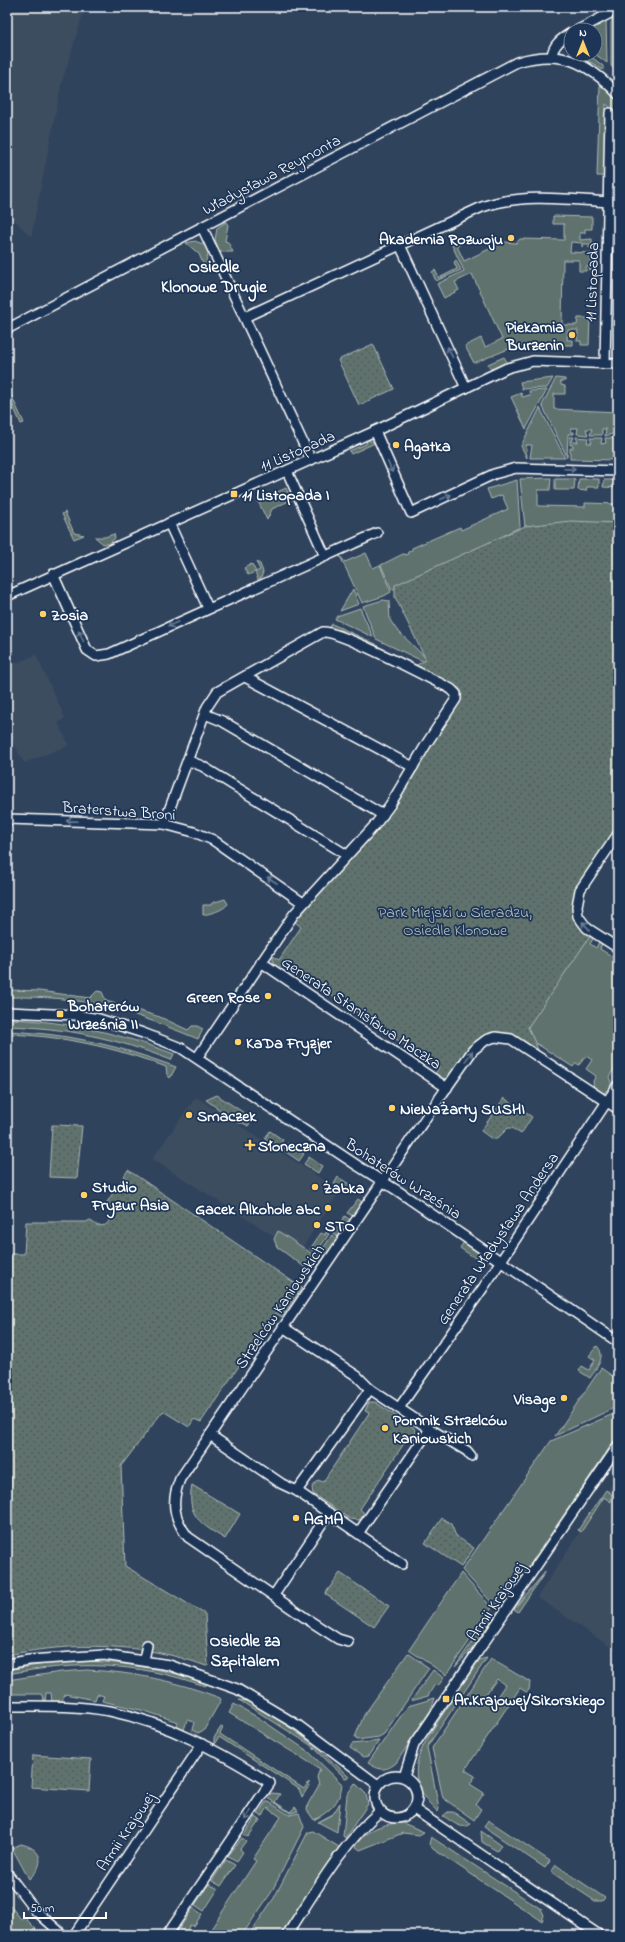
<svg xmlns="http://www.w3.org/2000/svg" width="625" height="1942" viewBox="0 0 625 1942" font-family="'Indie Flower',sans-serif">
<defs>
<pattern id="park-dots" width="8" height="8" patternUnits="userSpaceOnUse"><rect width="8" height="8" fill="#5e726d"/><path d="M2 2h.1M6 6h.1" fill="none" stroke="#535b59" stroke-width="1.8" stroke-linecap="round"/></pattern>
</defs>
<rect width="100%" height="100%" fill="#30435d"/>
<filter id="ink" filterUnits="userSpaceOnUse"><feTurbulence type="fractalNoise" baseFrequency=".025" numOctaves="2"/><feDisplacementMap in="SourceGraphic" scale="8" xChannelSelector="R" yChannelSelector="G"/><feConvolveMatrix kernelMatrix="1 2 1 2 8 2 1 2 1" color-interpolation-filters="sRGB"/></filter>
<g filter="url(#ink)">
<!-- built -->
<g fill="#3e4d61">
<polygon points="7,7 85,7 61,85 31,237 7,212"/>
<polygon points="36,655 65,718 58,723 69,745 24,763 7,730 7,667"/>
<polygon points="196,1097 340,1191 299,1252 152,1159"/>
<polygon points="618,1478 618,1652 537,1597 610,1487"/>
</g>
<!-- grass -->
<g fill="#5e726d" stroke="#aeb8b6" fill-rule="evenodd">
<polygon points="618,14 618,72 611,66 611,23 613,16"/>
<polygon points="606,20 607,63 595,54 595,30 586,30"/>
<polygon points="573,54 588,54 603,66 603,70 592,63"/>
<polygon points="600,83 618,102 618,127 616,122 616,112 606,104 604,176 597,176"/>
<polygon points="553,216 592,217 592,229 585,229 585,233 580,233 580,240 592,239 592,248 589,248 589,244 584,244 582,247 582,243 571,242 570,252 591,253 591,271 590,271 589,267 586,267 586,271 579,271 579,260 563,260 562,325 577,325 578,318 590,318 589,345 581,345 581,341 577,341 578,330 568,330 567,340 573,340 573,345 530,345 511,348 474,363 465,346 481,338 485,347 502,339 472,274 455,282 459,290 444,298 437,284 464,271 450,241 459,236 462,243 457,246 464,261 504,242 516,243 520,239 564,240 564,224 553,224"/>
<polygon points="226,222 228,225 225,241 228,242 233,252 220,252 215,240 217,228"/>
<polygon points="195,241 203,244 209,252 206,260 210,269 206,271 199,254 186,243"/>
<polygon points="456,260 461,270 436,281 432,272 435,270 439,278 457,269 454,262"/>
<polygon points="504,357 507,362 505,365 494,369 490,368 488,364"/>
<polygon points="553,378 547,388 522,389 520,382"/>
<polygon points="556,378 565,379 565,381 561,381 561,385 565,386 565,394 554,394 554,409 618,412 618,423 613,434 605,436 606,429 602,429 602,435 590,435 592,429 586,429 588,435 577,434 578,428 571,428 571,432 574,432 574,434 568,434 567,457 542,405"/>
<polygon points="7,386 24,423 21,424 7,392"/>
<polygon points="547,390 526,429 511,397 521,393 522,397 530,395 529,391"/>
<polygon points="540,408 565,458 530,458 532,445 526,445 527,458 521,446"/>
<polygon points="570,437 574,437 572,442 578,442 576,437 588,438 587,443 592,443 590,438 602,438 601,444 606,443 605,438 613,438 618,460 570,459 570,448 573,448 573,445 570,445"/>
<polygon points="367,439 375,443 351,454 349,451 366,444"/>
<polygon points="551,478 550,490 538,490 538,506 585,507 585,503 618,504 618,524 525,527 520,479"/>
<polygon points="555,479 575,479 574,490 555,490"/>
<polygon points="579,479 599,479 599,487 587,487 586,491 578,490"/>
<polygon points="517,480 520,527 506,534 501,540 407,580 392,590 381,565 403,554 407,555 408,552 412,550 412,548 460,527 461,530 508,509 502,495 491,499 487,489"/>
<polygon points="604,480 618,480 618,488 603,487"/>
<polygon points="286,488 291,500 272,509 267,520 258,501"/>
<polygon points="65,512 74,533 84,535 74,539 62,514"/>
<polygon points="114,534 115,538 109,544 103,544 95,537 105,537"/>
<polygon points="366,553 373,568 380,565 391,592 384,596 362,603 340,556 345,562"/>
<polygon points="256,562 260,564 263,572 261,578 258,580 255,572 248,575 244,568 252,564 256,572 260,570"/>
<polygon points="353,589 359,604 340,611"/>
<polygon points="383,600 389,601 390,620 396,629 435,667 376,639 363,606"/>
<polygon points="360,608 373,637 335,619 337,616"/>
<polygon points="332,624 376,644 378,650 330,627"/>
<path d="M225,899L228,904C222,911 212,913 203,915V905H211L212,903Z"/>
<polygon points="567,923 594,937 590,944 596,948 600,940 602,943 600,949 618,960 618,1063 609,1077 611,1082 611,1086 604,1093 599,1093 594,1090 593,1081 596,1076 586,1069 592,1060 586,1056 579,1065 576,1063 573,1067 537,1044 534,1045 490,1032"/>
<path d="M7,984L10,990L39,991L90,998L97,991L102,992L106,1001L160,1017L188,1030L192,1026H197L203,1029L198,1039C159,1023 119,1007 78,1001C54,997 31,997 7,997Z"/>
<path d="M11,1019C71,1022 118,1033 174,1054L171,1060C115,1038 68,1028 7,1026V1020Z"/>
<path d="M7,1031C71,1034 116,1045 176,1067L170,1078L167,1075L166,1067C114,1047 63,1036 7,1034Z"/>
<polygon points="338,1177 352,1186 354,1191 347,1193 334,1184"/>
<polygon points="358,1199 362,1202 353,1216 347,1213"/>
<polygon points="345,1216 350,1220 338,1237 333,1233"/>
<polygon points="278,1231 314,1255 306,1268 277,1247 274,1239"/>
<polygon points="332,1235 337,1239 320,1264 310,1268"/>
<polygon points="464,1242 485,1256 481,1262 460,1248"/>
<path d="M597,1346C607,1356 596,1369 590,1378L579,1371L582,1366L589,1370L595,1360L589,1356Z"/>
<polygon points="601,1368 618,1380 618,1406 555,1436"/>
<polygon points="618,1412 618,1435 500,1609 494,1605 462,1570 551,1441"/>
<polygon points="606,1490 612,1494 611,1502 604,1497 581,1532 578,1530"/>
<polygon points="546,1571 518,1612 514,1609"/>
<polygon points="461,1573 492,1608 446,1675 409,1650"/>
<polygon points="492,1612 496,1614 477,1643 455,1667"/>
<polygon points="408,1653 429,1668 384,1734 379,1737 357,1740 355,1737 364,1715"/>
<path d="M487,1658L427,1747L439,1808L438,1812C399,1776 420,1749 443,1714C455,1696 467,1678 479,1660Z"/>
<path d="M491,1659L530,1682L529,1690L526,1692L520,1688L465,1770L475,1776L470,1784L484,1793L476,1805L481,1809L474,1820L443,1798L432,1748ZM497,1679L505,1685L492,1704L483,1698Z"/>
<path d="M83,1661C127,1662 167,1670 209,1683L205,1686C135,1662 80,1661 7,1674V1670L58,1662Z"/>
<path d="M87,1670C133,1672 176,1681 220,1698L221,1700L204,1730L198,1733L192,1730L194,1722L187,1720L184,1730L176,1728L178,1722L145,1711L102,1701L104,1696L97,1694L95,1700L65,1694L61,1703L52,1702L51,1693H46L45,1702L41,1694H7V1680L61,1672Z"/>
<polygon points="433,1670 444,1678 438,1686 435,1684 428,1696 411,1701"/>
<path d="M435,1698L430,1712L396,1763C385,1772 379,1770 368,1763L408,1706Z"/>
<path d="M239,1700L247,1701C287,1723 316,1745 349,1777L345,1778L312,1746Z"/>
<path d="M234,1704L259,1718L309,1752L342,1784C340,1803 330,1811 314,1820L307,1810L308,1804L319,1785L317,1777L320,1769L229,1713Z"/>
<polygon points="221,1727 223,1728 220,1734 304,1789 309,1782 309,1786 302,1797 299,1789 219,1737 214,1744 214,1738"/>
<polygon points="379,1741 368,1756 363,1757 350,1748 352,1744"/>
<polygon points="355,1783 366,1794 368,1804 345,1838 343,1836 347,1795"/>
<polygon points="272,1793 280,1794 275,1802 290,1812 295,1807 298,1811 290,1813 266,1797"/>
<polygon points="266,1802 269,1802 289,1815 299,1813 304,1827 271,1893 242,1935 207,1935 256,1861 253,1859 281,1817 268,1808 262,1816 258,1814"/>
<polygon points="340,1803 337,1832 318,1822 333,1814"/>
<path d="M448,1812H453L471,1824C461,1831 452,1821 443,1816Z"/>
<polygon points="256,1817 260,1820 248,1837 244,1835"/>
<polygon points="488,1820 550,1861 545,1868 484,1827"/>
<path d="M403,1823L424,1832L419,1835L403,1833L360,1850L355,1846C367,1829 383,1823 403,1823Z"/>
<polygon points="313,1831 339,1847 280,1935 249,1935 274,1898 308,1832"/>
<polygon points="481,1831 501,1845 497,1851 482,1842"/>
<polygon points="431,1837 541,1909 544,1915 542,1921 433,1849 429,1844"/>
<polygon points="242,1838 246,1841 240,1849 243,1852 237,1861 228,1856"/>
<path d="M21,1844C43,1849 46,1864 29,1879L12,1848Z"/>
<polygon points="226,1860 235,1865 221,1886 212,1881"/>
<polygon points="556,1865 605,1898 602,1901 595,1901 551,1872"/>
<polygon points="209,1884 218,1889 204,1911 195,1905"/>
<polygon points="7,1902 21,1919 24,1917 36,1929 31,1934 32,1935 7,1935"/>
<polygon points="193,1908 202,1914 194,1926 190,1925 185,1933 179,1929"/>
</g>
<!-- park -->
<g fill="url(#park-dots)" stroke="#aeb8b6">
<polygon points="373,344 394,389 359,405 338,360"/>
<polygon points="571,521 618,523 618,826 575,891 573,909 591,935 528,1027 540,1054 492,1034 448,1079 441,1078 435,1074 439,1068 283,963 278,969 273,962 273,956 279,960 301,927 294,921 385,821 423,758 461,699 462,692 459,688 413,667 426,660 395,597 395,585 525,526"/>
<polygon points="217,1095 253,1119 248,1126 243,1123 238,1123 206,1100"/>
<polygon points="504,1098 532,1117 521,1134 512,1128 508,1128 497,1139 492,1139 481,1131"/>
<polygon points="52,1125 82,1126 77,1178 49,1177"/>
<polygon points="270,1131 283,1140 278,1147 265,1138"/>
<polygon points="288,1143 304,1154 299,1161 283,1150"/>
<polygon points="309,1157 322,1166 318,1173 304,1164"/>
<path d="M128,1170L302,1288L282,1317L275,1313L201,1422L194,1419L189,1427L163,1411L121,1466L125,1566L205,1614L208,1665L206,1666C142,1642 74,1642 7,1655V1254H24L26,1222H87L89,1220L98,1226L106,1225L115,1214L104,1207Z"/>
<polygon points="326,1232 329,1234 316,1253 310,1249 321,1233 325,1235"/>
<polygon points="369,1402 375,1402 414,1428 416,1436 414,1439 407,1439 360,1509 364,1513 363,1517 359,1520 350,1519 313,1494 312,1487 318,1480 323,1482 369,1413 365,1411"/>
<path d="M192,1485L240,1514L225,1539C201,1524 186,1516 192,1485Z"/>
<polygon points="442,1518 451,1524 456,1536 474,1548 461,1567 425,1543"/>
<polygon points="340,1573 389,1606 374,1627 325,1594"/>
<polygon points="33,1755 91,1759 89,1791 31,1787"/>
</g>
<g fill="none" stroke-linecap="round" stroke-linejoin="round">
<defs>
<g id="street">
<polyline points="578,30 618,9"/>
<path d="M552,56C553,45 561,39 571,33"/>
<polyline points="202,227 311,460"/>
<polyline points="400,245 466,388"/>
<path d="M245,317L482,207C522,193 567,199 609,202"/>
<path d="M7,329L517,62C562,49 587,62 618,94"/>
<polyline points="605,363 610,113"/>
<polyline points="375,431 411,513 494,474 516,468 618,471"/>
<polyline points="287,471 325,556"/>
<polyline points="169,523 208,608"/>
<polyline points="53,574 87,650 96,656 109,654 377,533"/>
<polyline points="7,596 375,431 507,368 533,361 618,364"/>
<polyline points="245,677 413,767"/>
<polyline points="205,714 222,721 383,815"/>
<polyline points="189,761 202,766 347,855"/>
<polyline points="7,819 164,824 194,832 213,840 303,903"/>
<path d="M164,824L207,707L217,692L323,632C339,630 431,679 451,689L456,694V699L427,743L390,805L375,825L294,914L197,1058"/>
<polyline points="618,834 580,890 577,906 578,916 587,928 618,948"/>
<polyline points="261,962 447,1088"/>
<polyline points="7,1012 75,1015 99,1019 143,1033 181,1048 358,1166 398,1191 618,1342"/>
<polyline points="283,1327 357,1376 370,1389 430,1429 467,1451 471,1456"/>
<polyline points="399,1408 483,1288 618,1085"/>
<polyline points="210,1435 282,1484 297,1491 402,1564"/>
<polyline points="297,1491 370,1389"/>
<polyline points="359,1532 430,1429"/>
<polyline points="274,1595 329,1513"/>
<path d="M348,1642L338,1639L307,1619L188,1537C173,1518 171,1501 180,1479L429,1113L473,1050L486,1040L495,1037L511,1039L618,1109"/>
<polyline points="144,1660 147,1645"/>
<polyline points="7,1664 29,1660 104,1655 169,1665 237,1689 299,1726 378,1785"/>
<path d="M7,1706C41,1706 76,1705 110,1711C168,1723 220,1752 270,1783L167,1935"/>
<circle cx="396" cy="1797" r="21"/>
<polyline points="404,1777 414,1745 618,1446"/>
<polyline points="414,1809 599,1935"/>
<polyline points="7,1873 35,1910 63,1935"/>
<polyline points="74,1935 202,1744"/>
<path d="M287,1935C315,1892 341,1845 380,1811"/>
</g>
</defs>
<!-- street casing -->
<use href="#street" stroke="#fff" stroke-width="12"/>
<!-- street -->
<use href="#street" stroke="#1d3557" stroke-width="9"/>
</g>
<!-- one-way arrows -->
<defs><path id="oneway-shaft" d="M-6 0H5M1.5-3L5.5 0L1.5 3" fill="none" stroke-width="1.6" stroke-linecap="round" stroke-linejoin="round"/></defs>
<g stroke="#6c7c92">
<use href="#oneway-shaft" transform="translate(450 352) rotate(-115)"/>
<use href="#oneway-shaft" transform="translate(390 467) rotate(66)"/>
<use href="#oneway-shaft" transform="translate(570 469) rotate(2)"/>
<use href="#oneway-shaft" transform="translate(446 497) rotate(-25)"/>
<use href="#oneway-shaft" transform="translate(173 624) rotate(155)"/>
<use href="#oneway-shaft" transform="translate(81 636) rotate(-114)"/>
<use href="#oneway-shaft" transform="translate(72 821) rotate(-178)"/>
<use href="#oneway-shaft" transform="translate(272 880) rotate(-147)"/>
<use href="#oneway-shaft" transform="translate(586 926) rotate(-133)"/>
<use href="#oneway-shaft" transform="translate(469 1056) rotate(-54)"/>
<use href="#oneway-shaft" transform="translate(248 1815) rotate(124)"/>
</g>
</g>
<!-- markers -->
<g fill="#ffd166" stroke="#1d3557" stroke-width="1.5">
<circle cx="511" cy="238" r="4"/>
<circle cx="572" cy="335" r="4"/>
<circle cx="396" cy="445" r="4"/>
<rect x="230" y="490" width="8" height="8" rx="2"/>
<circle cx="43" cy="614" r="4"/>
<circle cx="268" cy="996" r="4"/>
<rect x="56" y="1010" width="8" height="8" rx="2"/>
<circle cx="238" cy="1042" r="4"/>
<circle cx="392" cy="1108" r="4"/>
<circle cx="189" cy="1115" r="4"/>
<path d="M248 1139h4v4h4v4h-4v4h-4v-4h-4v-4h4z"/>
<circle cx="315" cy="1187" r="4"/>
<circle cx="84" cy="1195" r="4"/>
<circle cx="328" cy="1208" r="4"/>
<circle cx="317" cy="1225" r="4"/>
<circle cx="564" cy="1398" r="4"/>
<circle cx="385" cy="1428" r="4"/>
<circle cx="296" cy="1518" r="4"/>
<rect x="442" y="1695" width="8" height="8" rx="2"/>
</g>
<g text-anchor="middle" stroke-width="3.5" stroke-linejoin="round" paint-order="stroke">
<!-- street labels -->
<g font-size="16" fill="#fff" stroke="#1d3557">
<text transform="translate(271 174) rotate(-28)" y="6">Władysława Reymonta</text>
<text transform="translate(591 282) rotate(-88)" y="6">11 Listopada</text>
<text transform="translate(297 450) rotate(-24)" y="6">11 Listopada</text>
<text transform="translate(119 810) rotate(4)" y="6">Braterstwa Broni</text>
<text transform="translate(362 1012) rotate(34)" y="6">Generała Stanisława Maczka</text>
<text transform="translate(404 1178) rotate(33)" y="6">Bohaterów Września</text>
<text transform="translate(497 1238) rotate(-56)" y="6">Generała Władysława Andersa</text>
<text transform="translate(279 1306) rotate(-56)" y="6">Strzelców Kaniowskich</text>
<text transform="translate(495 1601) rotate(-56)" y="6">Armii Krajowej</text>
<text transform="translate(125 1831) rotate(-56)" y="6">Armii Krajowej</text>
</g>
<!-- poi labels -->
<g font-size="16" font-weight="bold" fill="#fff" stroke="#1d3557" text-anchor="start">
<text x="503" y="244" text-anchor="end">Akademia Rozwoju</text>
<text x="564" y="332" text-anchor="end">Piekarnia<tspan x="564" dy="18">Burzenin</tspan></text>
<text x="404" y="451">Agatka</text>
<text x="242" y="500">11 Listopada I</text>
<text x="51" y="620">Zosia</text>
<text x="260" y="1002" text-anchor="end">Green Rose</text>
<text x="68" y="1011">Bohaterów<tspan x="68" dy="18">Września II</tspan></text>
<text x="246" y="1048">KaDa Fryzjer</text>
<text x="400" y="1114">NieNaŻarty SUSHI</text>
<text x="197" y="1121">Smaczek</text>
<text x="258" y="1151">Słoneczna</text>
<text x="92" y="1192">Studio<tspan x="92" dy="18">Fryzur Asia</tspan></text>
<text x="323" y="1193">Żabka</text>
<text x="320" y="1214" text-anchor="end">Gacek Alkohole abc</text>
<text x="325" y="1231">STO</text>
<text x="556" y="1404" text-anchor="end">Visage</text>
<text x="393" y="1425">Pomnik Strzelców<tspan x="393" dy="18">Kaniowskich</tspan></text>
<text x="304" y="1524">AGMA</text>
<text x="454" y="1705">Ar.Krajowej/Sikorskiego</text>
</g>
<!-- park labels -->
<g font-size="16" fill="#b7c0bd" stroke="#1d3557">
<text x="455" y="917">Park Miejski w Sieradzu,<tspan x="455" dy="18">Osiedle Klonowe</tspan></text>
</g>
<!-- neighbourhood labels -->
<g font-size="17" font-weight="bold" fill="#fff" stroke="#1d3557">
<text x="214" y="272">Osiedle<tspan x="214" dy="20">Klonowe Drugie</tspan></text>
<text x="245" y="1646">Osiedle za<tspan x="245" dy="20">Szpitalem</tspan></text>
</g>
</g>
<!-- margin -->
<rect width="625" height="1942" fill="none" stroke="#1d3557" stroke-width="24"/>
<rect x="12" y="12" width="601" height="1918" fill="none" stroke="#fff" stroke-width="1.5" filter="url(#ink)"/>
<!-- north arrow -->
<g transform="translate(583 42)"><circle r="19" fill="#1d3557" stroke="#77869a"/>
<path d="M0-3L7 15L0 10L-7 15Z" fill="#ffd166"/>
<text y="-6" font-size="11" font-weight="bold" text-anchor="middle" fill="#ffffff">N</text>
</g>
<!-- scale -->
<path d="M24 1912v6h82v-6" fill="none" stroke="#ffffff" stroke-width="2"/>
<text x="30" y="1912" font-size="12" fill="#ffffff" stroke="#1d3557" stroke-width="3" paint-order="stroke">50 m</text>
</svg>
